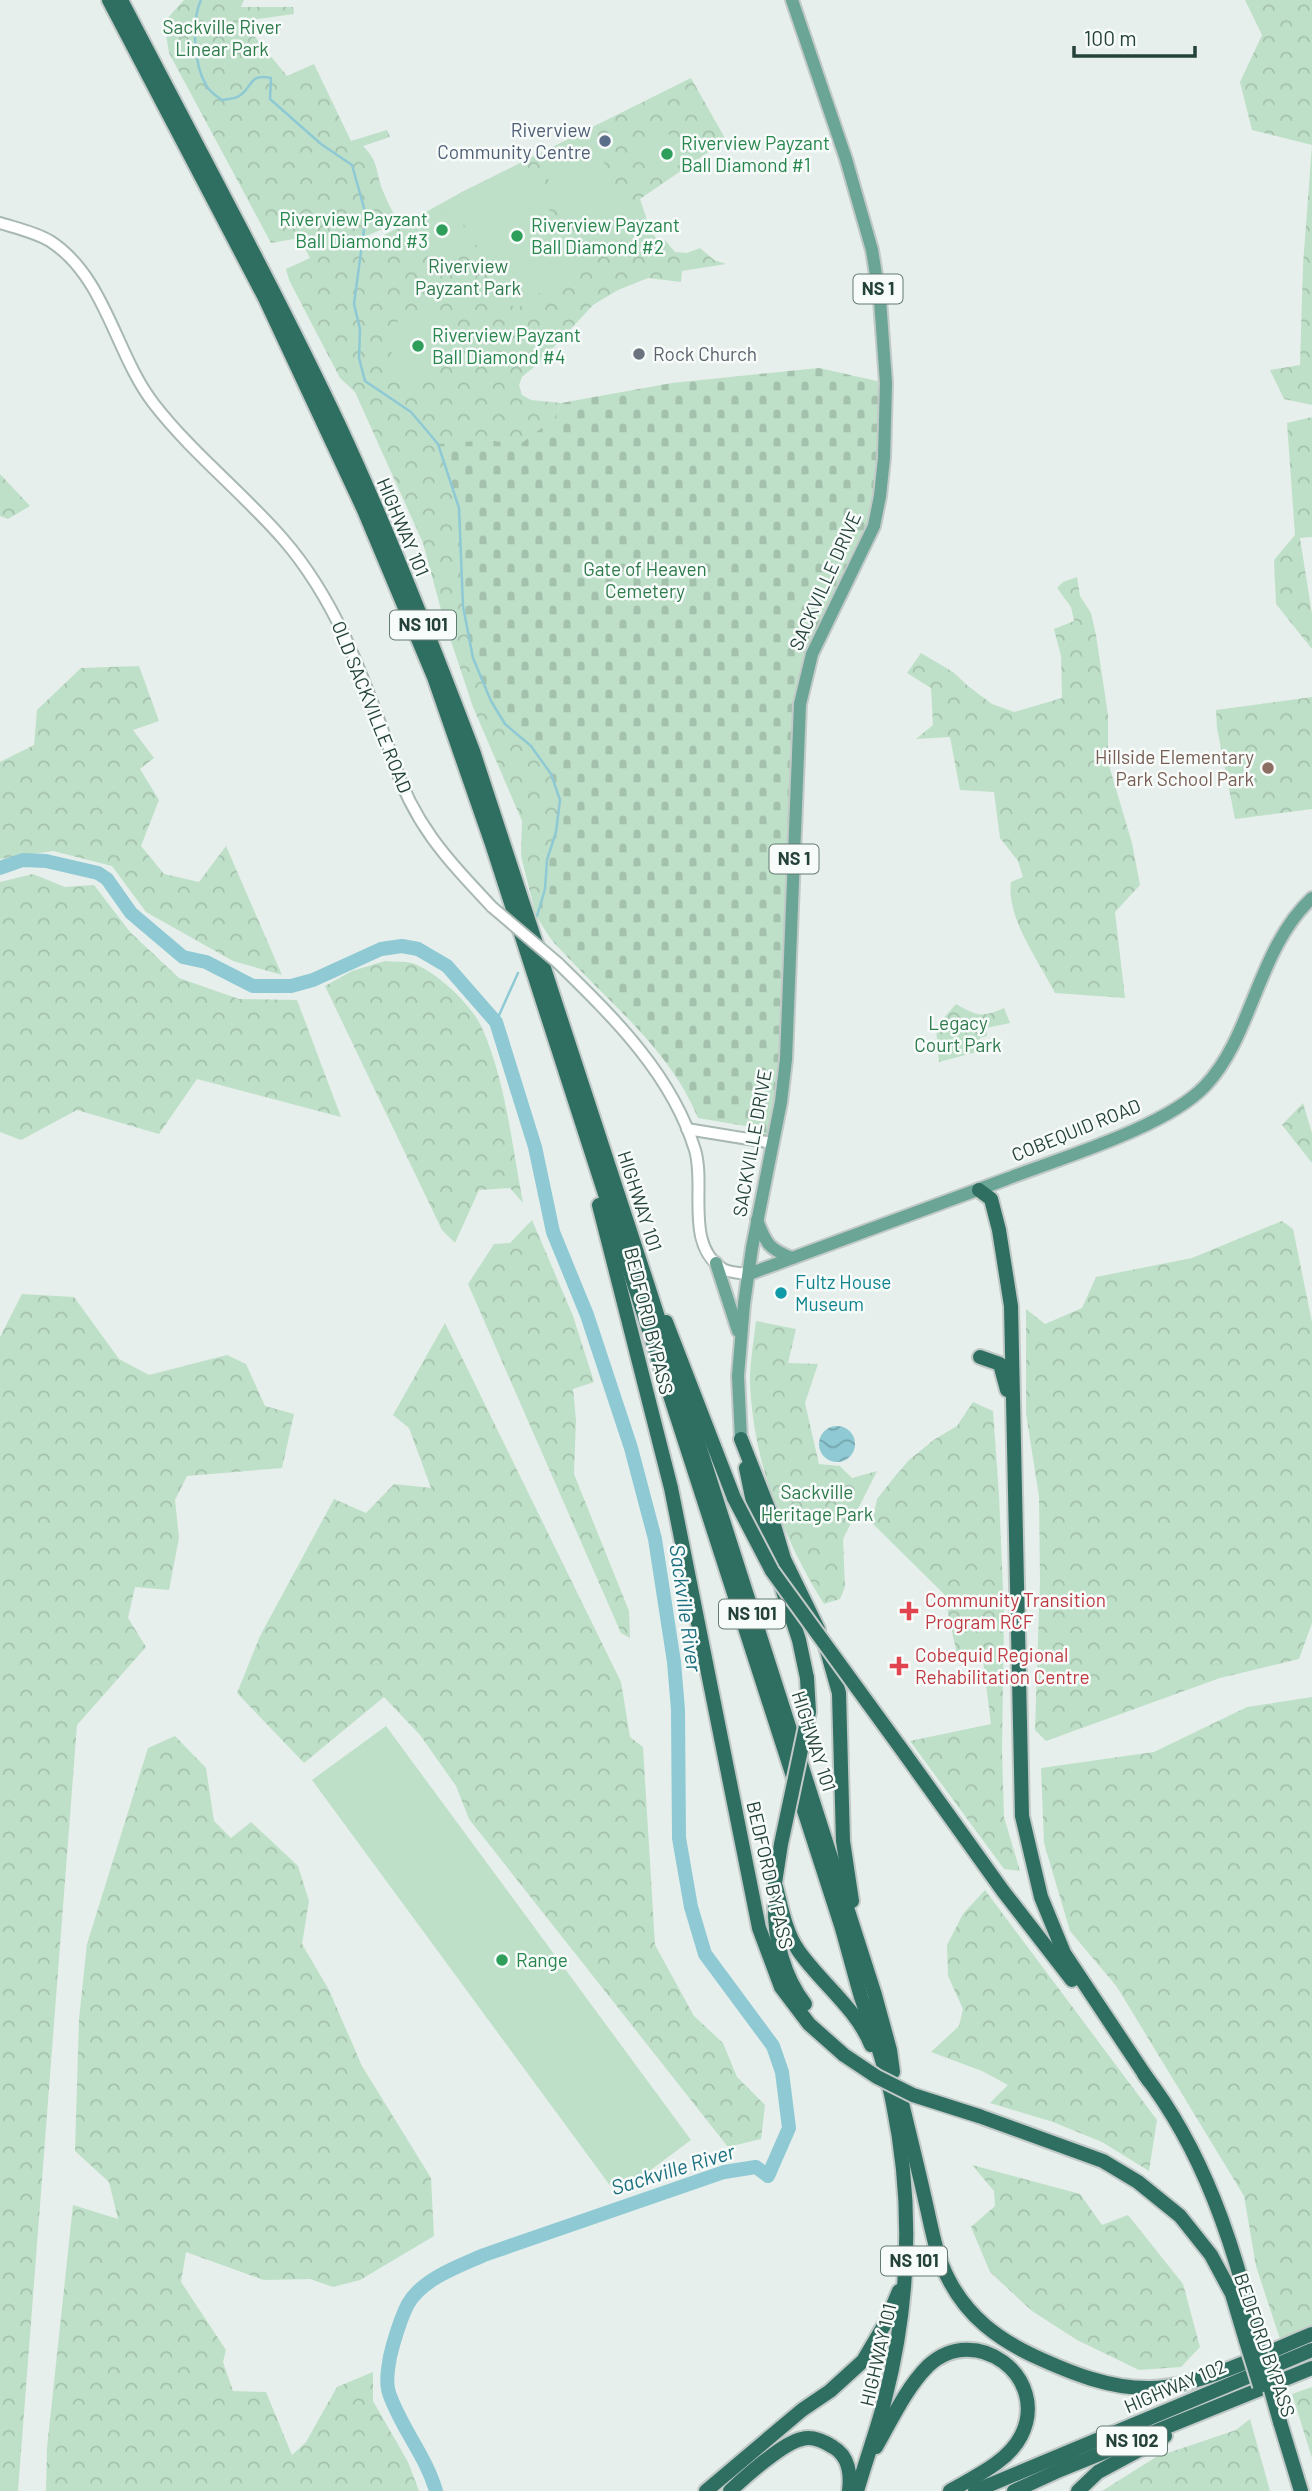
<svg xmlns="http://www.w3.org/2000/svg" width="1312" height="2491" viewBox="0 0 1312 2491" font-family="Barlow,sans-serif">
<defs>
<pattern id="forest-crowns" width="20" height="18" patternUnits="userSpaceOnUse" patternTransform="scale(1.75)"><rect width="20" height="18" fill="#bfe0c8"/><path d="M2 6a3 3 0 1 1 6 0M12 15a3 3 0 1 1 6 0" fill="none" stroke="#a4c1ad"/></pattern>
<pattern id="cemetery-stones" width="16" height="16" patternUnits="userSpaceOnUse" patternTransform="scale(1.75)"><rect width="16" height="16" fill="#bfe0c8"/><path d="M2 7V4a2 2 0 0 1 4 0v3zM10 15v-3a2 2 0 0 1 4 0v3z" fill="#a4c1ad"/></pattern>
<pattern id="water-waves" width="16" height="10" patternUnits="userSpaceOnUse" patternTransform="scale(1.75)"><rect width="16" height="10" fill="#8ec9d4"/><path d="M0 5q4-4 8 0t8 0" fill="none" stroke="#74a5ad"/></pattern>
</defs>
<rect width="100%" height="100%" fill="#e6efeb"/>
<!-- forest -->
<g fill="url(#forest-crowns)">
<path d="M184,0H244L241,7H293L294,14L242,21L287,76L314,64L351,141L387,130L390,137L363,146C380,163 375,172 383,191C387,202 393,212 398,222L360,239L363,247L460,193L691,78L726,140L640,199L651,232L658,240L664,239L675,252L687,253L700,248L714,260L726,264L682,271L681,282L648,278L618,290L593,305L539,363L522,377L519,385L522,395L531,400L561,403L554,419L519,446L489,440L448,477L459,508L463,606L505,724L531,746L551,774L560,800L556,832L547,860L545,889L536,916L521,856L522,821L473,707L443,617L423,543L355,392L340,378L289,280L286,269L310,258L300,238L271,243L169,53L164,22Z"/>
<polygon points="1245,0 1312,0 1312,405 1284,399 1270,370 1300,365 1303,265 1312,145 1252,130 1240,82 1262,35"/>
<polygon points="1312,417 1312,537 1300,538 1312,614 1312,649 1276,604 1274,560 1295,535 1287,423"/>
<polygon points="0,474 30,506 8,519 0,516"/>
<path d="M1077,577L1080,596L1091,613L1096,635L1108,715V762L1132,843L1140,885L1115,912L1125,998L1055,993C1039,961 1006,918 1011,882L1023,877L1018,861L1000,838L994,792L960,790L950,737L916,739L933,725L931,688L907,673L921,653L953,672L968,686L992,704L1014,712L1062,698L1061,656L1054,629L1074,621L1071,607L1057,588L1063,582Z"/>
<polygon points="139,666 159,721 133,730 154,758 140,769 159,800 141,846 164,874 199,882 226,846 282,975 233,961 146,912 112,866 53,851 0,859 0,762 34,745 37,710 81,668"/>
<polygon points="1312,697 1312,809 1235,819 1217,728 1216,710"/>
<polygon points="33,874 65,887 94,885 130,932 179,978 239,999 297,1000 341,1117 197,1079 159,1134 77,1110 21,1140 0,1132 0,882"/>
<path d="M385,961C393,962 404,961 412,963C436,971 472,1005 482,1028C506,1082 512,1146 523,1203L510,1188L479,1190L455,1243L442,1230L325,986L352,971Z"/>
<path d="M956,1004C977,1016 982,1018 1004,1008L1010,1023L986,1028L987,1036L980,1038L984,1050L939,1062L936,1027Z"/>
<polygon points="1303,1103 1312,1133 1312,1163 1282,1125"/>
<polygon points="532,1220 573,1316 594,1382 573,1389 576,1420 574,1474 629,1611 630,1638 621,1633 468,1284 494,1244 510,1243"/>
<polygon points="1282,1221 1293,1229 1312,1322 1312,1623 1299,1659 1220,1678 1046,1741 1035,1730 1040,1581 1039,1497 1026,1413 1026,1309 1045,1324 1082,1308 1096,1277 1192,1258"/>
<polygon points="22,1294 74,1297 119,1359 149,1375 227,1355 246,1364 265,1406 294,1414 282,1468 187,1476 175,1500 179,1538 169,1590 135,1587 128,1618 146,1647 77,1725 18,2491 0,2491 0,1337"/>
<path d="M756,1321L796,1329L788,1363L818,1364L805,1403L819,1464L840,1466L852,1478L877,1471L843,1539L845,1587L840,1599L824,1604C783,1539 752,1458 750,1380C750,1361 754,1340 756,1321Z"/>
<polygon points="445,1323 621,1682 630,1737 643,1747 655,1945 694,2016 723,2043 737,2077 765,2105 761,2139 728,2147 469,1819 456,1786 420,1735 384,1697 304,1763 237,1693 260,1636 334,1499 366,1513 394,1484 431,1488 409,1428 393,1415"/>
<polygon points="973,1402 993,1411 999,1495 1004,1614 1002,1750 1004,1817 1020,1871 1004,1869 910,1741 991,1724 983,1660 959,1664 944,1594 872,1523 877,1499 892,1480 909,1460 935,1439 957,1426"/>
<polygon points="1312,1697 1312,2326 1280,2339 1256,2266 1244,2196 1117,1987 1070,1931 1044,1843 1041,1768 1154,1752 1247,1707"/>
<polygon points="175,1736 206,1768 214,1821 231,1838 251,1822 298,1866 309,1901 302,1944 329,1990 362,2066 431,2178 434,2236 360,2280 333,2287 310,2279 264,2280 186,2252 181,2282 226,2350 223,2362 233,2391 266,2392 292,2455 306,2442 337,2387 373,2372 373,2401 408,2462 419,2491 46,2491 47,2448 73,2205 118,2219 109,2182 75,2151 79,2019 87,1944 148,1748"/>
<polygon points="985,1890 1157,2120 1149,2171 1102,2142 1053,2122 990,2103 1008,2085 982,2071 931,2052 959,2026 963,2009 948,1976 947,1945 963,1914"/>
<polygon points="972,2165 1080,2194 1102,2225 1128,2215 1183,2284 1200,2347 1181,2367 1139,2370 1077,2340 1032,2311 990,2272 971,2227 995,2206 994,2191"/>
<polygon points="1312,2387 1312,2458 1292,2394"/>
<polygon points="1250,2419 1270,2491 1102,2491 1156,2457 1236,2430"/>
</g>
<!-- cemetery -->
<path fill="url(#cemetery-stones)" d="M819,368L886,383L880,496L826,624L800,704L794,891L773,1144L751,1127L698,1118C670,1049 607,1001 558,947C549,938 543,926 536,916L545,889L547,860L556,832L560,800L551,774L531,746L505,724L491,701L473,658L463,606L459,508L438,444L489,440L519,445L554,419L561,403L672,383Z"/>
<!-- pitch -->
<g fill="#bfe0c8">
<path d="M666,133L680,139L686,151L683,162L668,173L657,170C648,153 640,138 666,133Z"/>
<polygon points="592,139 633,219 582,245 541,165"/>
<polygon points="525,162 578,266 515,310 453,206 460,193"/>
<path d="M447,208L453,210C458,217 466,227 466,235C465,257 439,258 426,248L420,232L425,219Z"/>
<path d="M415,313C438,315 459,340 441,362C435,370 421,376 413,381L397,373L388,339L397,322Z"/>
<polygon points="386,1726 691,2140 617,2195 312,1780"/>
</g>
<!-- water -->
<circle fill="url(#water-waves)" cx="837" cy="1444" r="18"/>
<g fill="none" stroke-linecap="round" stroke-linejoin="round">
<!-- stream -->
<g stroke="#8ec9d4" stroke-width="2.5">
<path d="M201,0C191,21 194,65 206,85C209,91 216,96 222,100C226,99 235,99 239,96C253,88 248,73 271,78L270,99L321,144L352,165L366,215L354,304L360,329L359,358L365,381L411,412L438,444L459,508L463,606L473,658L491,701L505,724L531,746L551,774L560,800L556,832L547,860L545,889L537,916"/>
<polyline points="496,1022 518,973"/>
</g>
<!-- river -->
<path stroke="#8ec9d4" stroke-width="14" d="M0,868L23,860L46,861L98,873L107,879L131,913L183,957L206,962L253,986H291L313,980L381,949L402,946L418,949L447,966L496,1022L535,1147L553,1232L587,1315L631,1448L655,1539L674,1662L678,1710L679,1838L691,1907L705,1954L773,2046L782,2072L789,2128L768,2176L756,2167L724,2172L484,2255C459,2266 422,2279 408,2304C401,2317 397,2331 393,2345C389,2358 385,2381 389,2393C401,2428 426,2456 436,2491"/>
<defs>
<g id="minor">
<path d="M0,223C16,228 35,232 50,241C106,277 115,354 154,404C192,453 242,492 283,539C337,601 364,679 392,756C411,821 446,858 492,907"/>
<path d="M558,963C613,1017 672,1074 695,1150C706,1186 684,1245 723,1269C730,1273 741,1273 749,1274"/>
<polyline points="687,1129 773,1143"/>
</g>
<g id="major">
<path d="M757,1220C766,1244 769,1249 792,1258"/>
<polyline points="716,1263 738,1331"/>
<path d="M749,1274C834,1243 919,1211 1004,1180C1060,1158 1165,1128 1205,1086C1253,1036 1257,949 1312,898"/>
<polyline points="741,1439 738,1376 744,1304 752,1248 781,1102 786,1059 800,704 812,654 874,526 880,496 884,458 886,383 880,300 872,250 846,159 792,0"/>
</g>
<g id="highway">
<path d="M109,0L265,298L364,510L434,677L492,844L841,1925C848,1949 854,1973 861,1997C873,2032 886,2067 893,2104C913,2202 910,2302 885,2399C877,2430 866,2460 857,2491"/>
<path d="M121,0C194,141 270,280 338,423C388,530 431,641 473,751L647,1283L875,1995L890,2050L893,2072"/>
<polyline points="979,1190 991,1199 999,1230 1011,1306 1022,1816 1041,1897 1064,1953 1149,2081"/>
<polyline points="599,1205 671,1488 759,1928 781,1987 809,2024 844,2055"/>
<polyline points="666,1322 734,1498"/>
<polyline points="980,1357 1000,1364 1007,1390"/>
<polyline points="741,1439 771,1515 784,1559 818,1629"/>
<polyline points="746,1468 753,1502 774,1566"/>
<polyline points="782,1588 799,1640 807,1678"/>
<polyline points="826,1647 839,1693 843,1841 852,1901"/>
<polyline points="905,1754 1003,1891 1072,1980"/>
<path d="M775,1883C781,1905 785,1931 798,1950C819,1981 857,2009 871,2045"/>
<path d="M775,1905C774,1939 784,1977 805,2004"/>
<path d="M1144,2074C1203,2150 1234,2244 1256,2337"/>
<path d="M900,2095C909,2132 918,2168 926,2204C932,2230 936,2256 949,2280C968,2317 998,2339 1034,2356C1071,2373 1110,2389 1151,2388C1202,2386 1265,2353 1312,2334"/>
<polyline points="979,2116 1103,2161 1138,2182 1180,2216 1211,2255 1232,2294 1246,2341"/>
<polyline points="1280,2422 1301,2491"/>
<path d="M876,2447C891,2421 906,2388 928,2366C975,2321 1051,2377 1021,2436C1008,2462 974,2477 950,2491"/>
<polyline points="706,2491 802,2410 830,2391 863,2361 886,2322 899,2291"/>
<path d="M730,2491C744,2478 784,2442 802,2439C812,2436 825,2442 833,2447C849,2456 851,2475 849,2491"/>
<polyline points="975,2491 1312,2350"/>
<polyline points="1014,2491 1060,2470 1312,2368"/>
<polyline points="1078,2491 1098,2472 1165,2436"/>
</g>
</defs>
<!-- minor casing -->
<use href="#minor" stroke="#a8b8b2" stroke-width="14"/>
<!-- major casing -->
<use href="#major" stroke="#c2cac8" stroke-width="16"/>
<!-- highway casing -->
<use href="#highway" stroke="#c2cac8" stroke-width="18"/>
<!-- minor -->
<use href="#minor" stroke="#fff" stroke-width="10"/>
<!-- major -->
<use href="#major" stroke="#6aa596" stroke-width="12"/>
<!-- highway -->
<use href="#highway" stroke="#2f6f62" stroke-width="14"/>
<defs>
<polyline id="minor-bridge" points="492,907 558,963"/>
<g id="highway-bridge">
<polyline points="734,1498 772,1571 905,1754"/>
<polyline points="775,1883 781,1844 809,1712 807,1678"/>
<polyline points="844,2055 877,2077 913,2095 979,2116"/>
<polyline points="1256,2337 1280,2422"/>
<polyline points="1246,2341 1260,2386"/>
</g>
</defs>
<!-- minor-bridge casing -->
<use href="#minor-bridge" stroke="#a8b8b2" stroke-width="14" stroke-linecap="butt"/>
<!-- highway-bridge casing -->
<use href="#highway-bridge" stroke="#c2cac8" stroke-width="18" stroke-linecap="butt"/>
<!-- minor-bridge -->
<use href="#minor-bridge" stroke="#fff" stroke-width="10"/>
<!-- highway-bridge -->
<use href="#highway-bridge" stroke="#2f6f62" stroke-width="14"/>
</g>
<!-- markers -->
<circle fill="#5c6f8a" stroke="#f7fbf9" stroke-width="2.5" cx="605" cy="141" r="7"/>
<g fill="#2e9e5b" stroke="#f7fbf9" stroke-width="2.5">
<circle cx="667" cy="154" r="7"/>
<circle cx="442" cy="230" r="7"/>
<circle cx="517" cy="236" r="7"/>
<circle cx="418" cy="346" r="7"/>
<circle cx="502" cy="1960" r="7"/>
</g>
<circle fill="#6b7280" stroke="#f7fbf9" stroke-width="2.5" cx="639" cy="354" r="7"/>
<circle fill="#8d6e63" stroke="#f7fbf9" stroke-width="2.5" cx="1268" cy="768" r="7"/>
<circle fill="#0f9aa8" stroke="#f7fbf9" stroke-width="2.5" cx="781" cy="1293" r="7"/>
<g fill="#e0444e" stroke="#f7fbf9" stroke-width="2.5">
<path d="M905.5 1600.5h7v7h7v7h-7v7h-7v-7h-7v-7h7z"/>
<path d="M895.5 1655.5h7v7h7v7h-7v7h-7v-7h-7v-7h7z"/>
</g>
<g text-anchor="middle" stroke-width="5" stroke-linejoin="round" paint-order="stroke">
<!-- shield labels -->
<g fill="#f7fbf9" stroke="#637a73" stroke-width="2">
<rect x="853.5" y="274.5" width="49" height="29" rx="5"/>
<rect x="390" y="610.5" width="66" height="29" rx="5"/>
<rect x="769.5" y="844.5" width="49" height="29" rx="5"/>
<rect x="719" y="1599.5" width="66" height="29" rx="5"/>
<rect x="881" y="2246.5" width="66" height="29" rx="5"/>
<rect x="1097" y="2426.5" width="70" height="29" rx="5"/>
</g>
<g font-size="18" font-weight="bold" fill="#24423a">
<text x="878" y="295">NS 1</text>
<text x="423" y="631">NS 101</text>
<text x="794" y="865">NS 1</text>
<text x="752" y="1620">NS 101</text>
<text x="914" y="2267">NS 101</text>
<text x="1132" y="2447">NS 102</text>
</g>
<!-- park labels -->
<g font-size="19" fill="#2d7a4b" stroke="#f7fbf9">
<text x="222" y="34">Sackville River<tspan x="222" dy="22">Linear Park</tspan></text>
<text x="468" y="273">Riverview<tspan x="468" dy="22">Payzant Park</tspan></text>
<text x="645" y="576">Gate of Heaven<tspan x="645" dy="22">Cemetery</tspan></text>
<text x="958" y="1030">Legacy<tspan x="958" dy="22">Court Park</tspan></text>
<text x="817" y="1499">Sackville<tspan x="817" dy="22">Heritage Park</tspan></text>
</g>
<!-- service labels -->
<g font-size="19" fill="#4e5e75" stroke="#f7fbf9" text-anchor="end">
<text x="591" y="137">Riverview<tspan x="591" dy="22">Community Centre</tspan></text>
</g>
<!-- leisure labels -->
<g font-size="19" fill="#27864d" stroke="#f7fbf9" text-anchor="start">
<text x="681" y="150">Riverview Payzant<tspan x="681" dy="22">Ball Diamond #1</tspan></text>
<text x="428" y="226" text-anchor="end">Riverview Payzant<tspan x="428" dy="22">Ball Diamond #3</tspan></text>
<text x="531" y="232">Riverview Payzant<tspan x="531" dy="22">Ball Diamond #2</tspan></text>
<text x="432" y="342">Riverview Payzant<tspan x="432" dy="22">Ball Diamond #4</tspan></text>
<text x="516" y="1967">Range</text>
</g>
<!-- worship labels -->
<g font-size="19" fill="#5b616d" stroke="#f7fbf9" text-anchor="start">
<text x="653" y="361">Rock Church</text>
</g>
<!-- street labels -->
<g font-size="19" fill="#24423a" stroke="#f7fbf9">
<text transform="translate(403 527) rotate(67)" y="7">HIGHWAY 101</text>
<text transform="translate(825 581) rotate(-66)" y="7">SACKVILLE DRIVE</text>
<text transform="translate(372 707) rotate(68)" y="7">OLD SACKVILLE ROAD</text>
<text transform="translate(1076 1130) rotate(-22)" y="7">COBEQUID ROAD</text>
<text transform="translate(752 1143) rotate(-80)" y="7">SACKVILLE DRIVE</text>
<text transform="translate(640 1201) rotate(72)" y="7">HIGHWAY 101</text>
<text transform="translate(649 1321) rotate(76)" y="7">BEDFORD BYPASS</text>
<text transform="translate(814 1741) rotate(72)" y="7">HIGHWAY 101</text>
<text transform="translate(770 1875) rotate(77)" y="7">BEDFORD BYPASS</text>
<text transform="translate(1265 2345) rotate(71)" y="7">BEDFORD BYPASS</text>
<text transform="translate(878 2355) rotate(-77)" y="7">HIGHWAY 101</text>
<text transform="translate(1175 2386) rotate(-23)" y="7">HIGHWAY 102</text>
</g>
<!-- education labels -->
<g font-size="19" fill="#785e54" stroke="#f7fbf9" text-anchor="end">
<text x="1254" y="764">Hillside Elementary<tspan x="1254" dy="22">Park School Park</tspan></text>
</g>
<!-- culture labels -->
<g font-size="19" fill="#0d838f" stroke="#f7fbf9" text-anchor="start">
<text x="795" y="1289">Fultz House<tspan x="795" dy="22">Museum</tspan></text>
</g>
<!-- health labels -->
<g font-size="19" fill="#be3a42" stroke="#f7fbf9" text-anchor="start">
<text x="925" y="1607">Community Transition<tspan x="925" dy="22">Program RCF</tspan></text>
<text x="915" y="1662">Cobequid Regional<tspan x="915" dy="22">Rehabilitation Centre</tspan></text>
</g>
<!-- water labels -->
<g font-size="21" font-style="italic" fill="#1c6f80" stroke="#f7fbf9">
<text transform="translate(685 1608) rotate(82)" y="7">Sackville River</text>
<text transform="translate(673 2170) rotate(-17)" y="7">Sackville River</text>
</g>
</g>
<!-- scale -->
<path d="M1074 46v10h121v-10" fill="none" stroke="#24423a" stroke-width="3.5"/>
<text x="1084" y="46" font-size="21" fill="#24423a" stroke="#f7fbf9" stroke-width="5" paint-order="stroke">100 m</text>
</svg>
